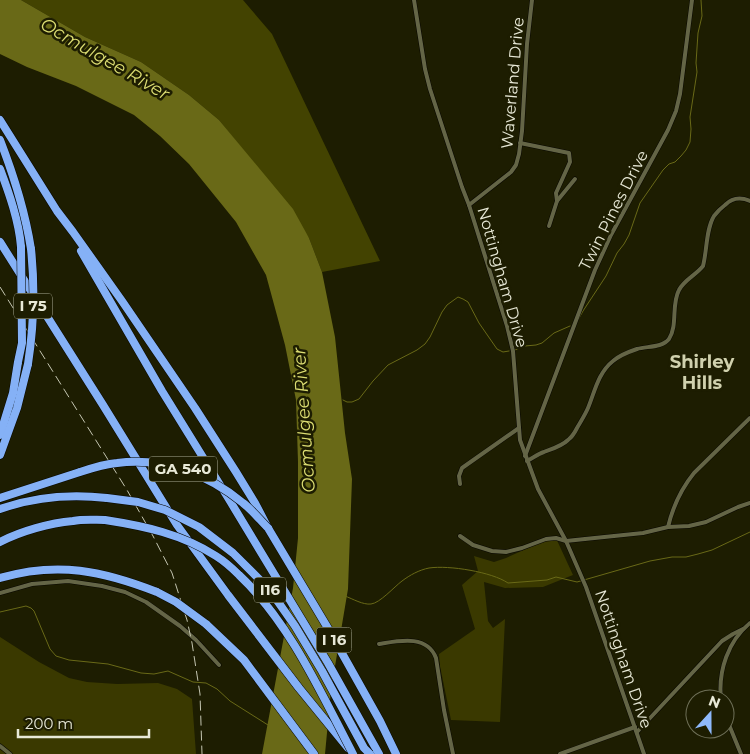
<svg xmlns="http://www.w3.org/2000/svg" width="750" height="754" viewBox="0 0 750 754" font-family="Montserrat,sans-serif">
<rect width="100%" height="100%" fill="#1d1d01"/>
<!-- green -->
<g fill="#3a3900">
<polygon points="555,536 573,575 543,587 505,588 484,582 488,621 493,628 505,619 500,722 451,720 440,666 439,654 475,629 462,585 478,571 474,556 494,562 506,558"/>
<polygon points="0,637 39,662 69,678 87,682 117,684 158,683 177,689 192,699 196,754 0,754"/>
</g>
<!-- forest -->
<polygon fill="#434301" points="21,0 243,0 272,34 380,261 322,272 309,238 248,156 219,120 189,95 141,62 85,37"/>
<!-- water -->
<polygon fill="#696917" points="0,0 21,0 85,37 141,62 189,95 219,120 293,209 309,238 322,272 335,337 345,433 352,479 348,589 331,690 325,754 262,754 293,588 298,538 298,462 296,400 285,345 266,275 236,222 189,164 160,136 134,115 76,86 27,67 0,54"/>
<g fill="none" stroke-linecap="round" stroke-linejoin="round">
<!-- stream -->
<g stroke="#696917" stroke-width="1">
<polyline points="578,320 583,311 606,276 617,253 624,244 629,235 640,203 663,170 669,164 675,162 681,156 686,150 690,142 691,129 690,117 697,72 696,63 698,33 702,16 701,0"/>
<polyline points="515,350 525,346 536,345 542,343 554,333 570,326"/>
<polyline points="343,400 347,402 352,402 359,399 373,381 388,365 417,350 425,344 430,337 442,312 447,305 458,297 463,299 468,302 479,323 497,349 503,352 509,351"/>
<path d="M345,596C353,599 363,605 371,604C380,603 394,587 402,581C410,575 419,570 429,568C449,565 492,572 508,583L547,580L556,577L577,582L650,561L672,557H686L698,554L712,550L750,532"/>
<polyline points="0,612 26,606 31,608 34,611 50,649 56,656 69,660 108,664 141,673 154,674 168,671 193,682 206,683 217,689 230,701 268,725"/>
</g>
<defs>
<g id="street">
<polyline points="414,0 425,69 430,89 462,187 469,205 507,326 513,351 520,440 538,489 566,541 586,587 644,754"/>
<polyline points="520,143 569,153 570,162 556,193 557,201 549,226"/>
<polyline points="557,201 575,179"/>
<polyline points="469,205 511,172 516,165 519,154 522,131 527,44 532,0"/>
<polyline points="525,456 595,270 611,235 668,130 676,111 680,94 692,0"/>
<path d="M527,461C533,458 538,454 544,452C552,449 562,446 568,440C572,437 575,432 577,428C581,421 585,415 588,408C595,391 598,373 613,361C620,355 628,352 637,349C647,346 662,348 669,339C678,325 671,305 679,290C684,280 696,275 703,266C707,251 706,229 714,216C717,212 721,208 725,205C732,198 741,197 750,201"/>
<polyline points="460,484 459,476 462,468 519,428"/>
<path d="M668,527C673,506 681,489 694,473L750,418"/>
<polyline points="460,536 473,545 492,551 506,552 522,548 546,539 556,538 566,541 585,539 643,533 668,527 689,526 706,522 738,507 750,503"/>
<polyline points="0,593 32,584 68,581 102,586 125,592 146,602 180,626 196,640 219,665"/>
<path d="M379,644C398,641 427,634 436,658L444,710L453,754"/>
<path d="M721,699C718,671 728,641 750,623"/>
<polyline points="725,715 741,754"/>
<polyline points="637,732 722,641 733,634 743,629"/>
<polyline points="0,746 10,754"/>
<polyline points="560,754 635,727"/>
</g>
<g id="highway">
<polyline points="0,120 57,211 73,232 122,301 195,408 236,472 255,503 268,528 329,630 380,721 396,754"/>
<path d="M0,140C14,176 25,211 31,249"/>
<path d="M0,169C9,193 19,221 21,247"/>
<polyline points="0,242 103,405 177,525 228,595 299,688 348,748"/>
<polyline points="81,251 162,391 230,501 328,663 379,754"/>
<polyline points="0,435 13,393 18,362"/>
<polyline points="0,455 17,408 28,364"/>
<polyline points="0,498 80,472"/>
<path d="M0,509C34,497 71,494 107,498"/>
<path d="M0,542C21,531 50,523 73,521C83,519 94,520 105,520"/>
<path d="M0,578C58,561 103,571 157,592"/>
<polyline points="206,624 244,660 314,754"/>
</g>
</defs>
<!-- street casing -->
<use href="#street" stroke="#080700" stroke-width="5"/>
<!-- highway casing -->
<use href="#highway" stroke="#080700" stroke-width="9"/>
<!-- street -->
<use href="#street" stroke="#646546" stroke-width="4"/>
<!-- highway -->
<use href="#highway" stroke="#85b1f6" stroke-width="8"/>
<!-- rail -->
<polyline stroke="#c4c5b1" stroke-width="1" stroke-dasharray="10 5" stroke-linecap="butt" points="0,287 127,490 153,536 172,573 187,620 192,643 200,694 202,754"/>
<defs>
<g id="highway-bridge">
<polyline points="18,362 22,343 21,247"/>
<path d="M28,364C34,325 35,287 31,249"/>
<path d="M80,472C92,468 105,464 117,463C163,457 208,474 243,503C252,510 260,520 268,528"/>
<polyline points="107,498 138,502 165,510 199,527 233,553 269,589 295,626 322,671 364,748 370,754"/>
<path d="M105,520C144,526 182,534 216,556C224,561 232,568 239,575C290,623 321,693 353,754"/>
<polyline points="157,592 176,602 206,624"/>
</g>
</defs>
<!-- highway-bridge casing -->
<use href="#highway-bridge" stroke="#080700" stroke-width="9" stroke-linecap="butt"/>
<!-- highway-bridge -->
<use href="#highway-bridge" stroke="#85b1f6" stroke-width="8"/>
</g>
<g text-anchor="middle" stroke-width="5" stroke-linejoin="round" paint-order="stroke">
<!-- shield labels -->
<g fill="#1d1d01" stroke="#abac97" stroke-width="1">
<rect x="14" y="293.5" width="38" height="25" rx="4"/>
<rect x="149" y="456.5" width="68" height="25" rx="4"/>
<rect x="254" y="577.5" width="32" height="25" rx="4"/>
<rect x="316.5" y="627.5" width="35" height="25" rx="4"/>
</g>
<g font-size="15" font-weight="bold" fill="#e8e9d7">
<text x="33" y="311">I 75</text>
<text x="183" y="474">GA 540</text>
<text x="270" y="595">I16</text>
<text x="334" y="645">I 16</text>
</g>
<!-- street labels -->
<g font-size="16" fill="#e8e9d7" stroke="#1d1d01">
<text transform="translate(512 83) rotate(-85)" y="6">Waverland Drive</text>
<text transform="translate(613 210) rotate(-63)" y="6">Twin Pines Drive</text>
<text transform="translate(503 277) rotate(74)" y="6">Nottingham Drive</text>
<text transform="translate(624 659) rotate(71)" y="6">Nottingham Drive</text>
</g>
<!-- water labels -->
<g font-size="18" font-style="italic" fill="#dcdd72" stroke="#1d1d01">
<text transform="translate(105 59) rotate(30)" y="6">Ocmulgee River</text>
<text transform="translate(304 420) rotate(-94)" y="6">Ocmulgee River</text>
</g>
<!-- neighbourhood labels -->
<g font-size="18" font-weight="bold" fill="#d0d1ae" stroke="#1d1d01">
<text x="702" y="368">Shirley<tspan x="702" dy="21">Hills</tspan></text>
</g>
</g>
<!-- north arrow -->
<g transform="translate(710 714) rotate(21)"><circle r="24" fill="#1d1d01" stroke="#6e6f57"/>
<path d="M0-4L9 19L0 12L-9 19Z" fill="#8eb9fc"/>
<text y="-8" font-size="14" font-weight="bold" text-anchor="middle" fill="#e8e9d7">N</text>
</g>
<!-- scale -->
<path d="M18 729v8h131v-8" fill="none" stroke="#e8e9d7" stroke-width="2.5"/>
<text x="25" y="729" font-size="15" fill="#e8e9d7" stroke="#1d1d01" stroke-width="4" paint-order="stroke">200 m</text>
</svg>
